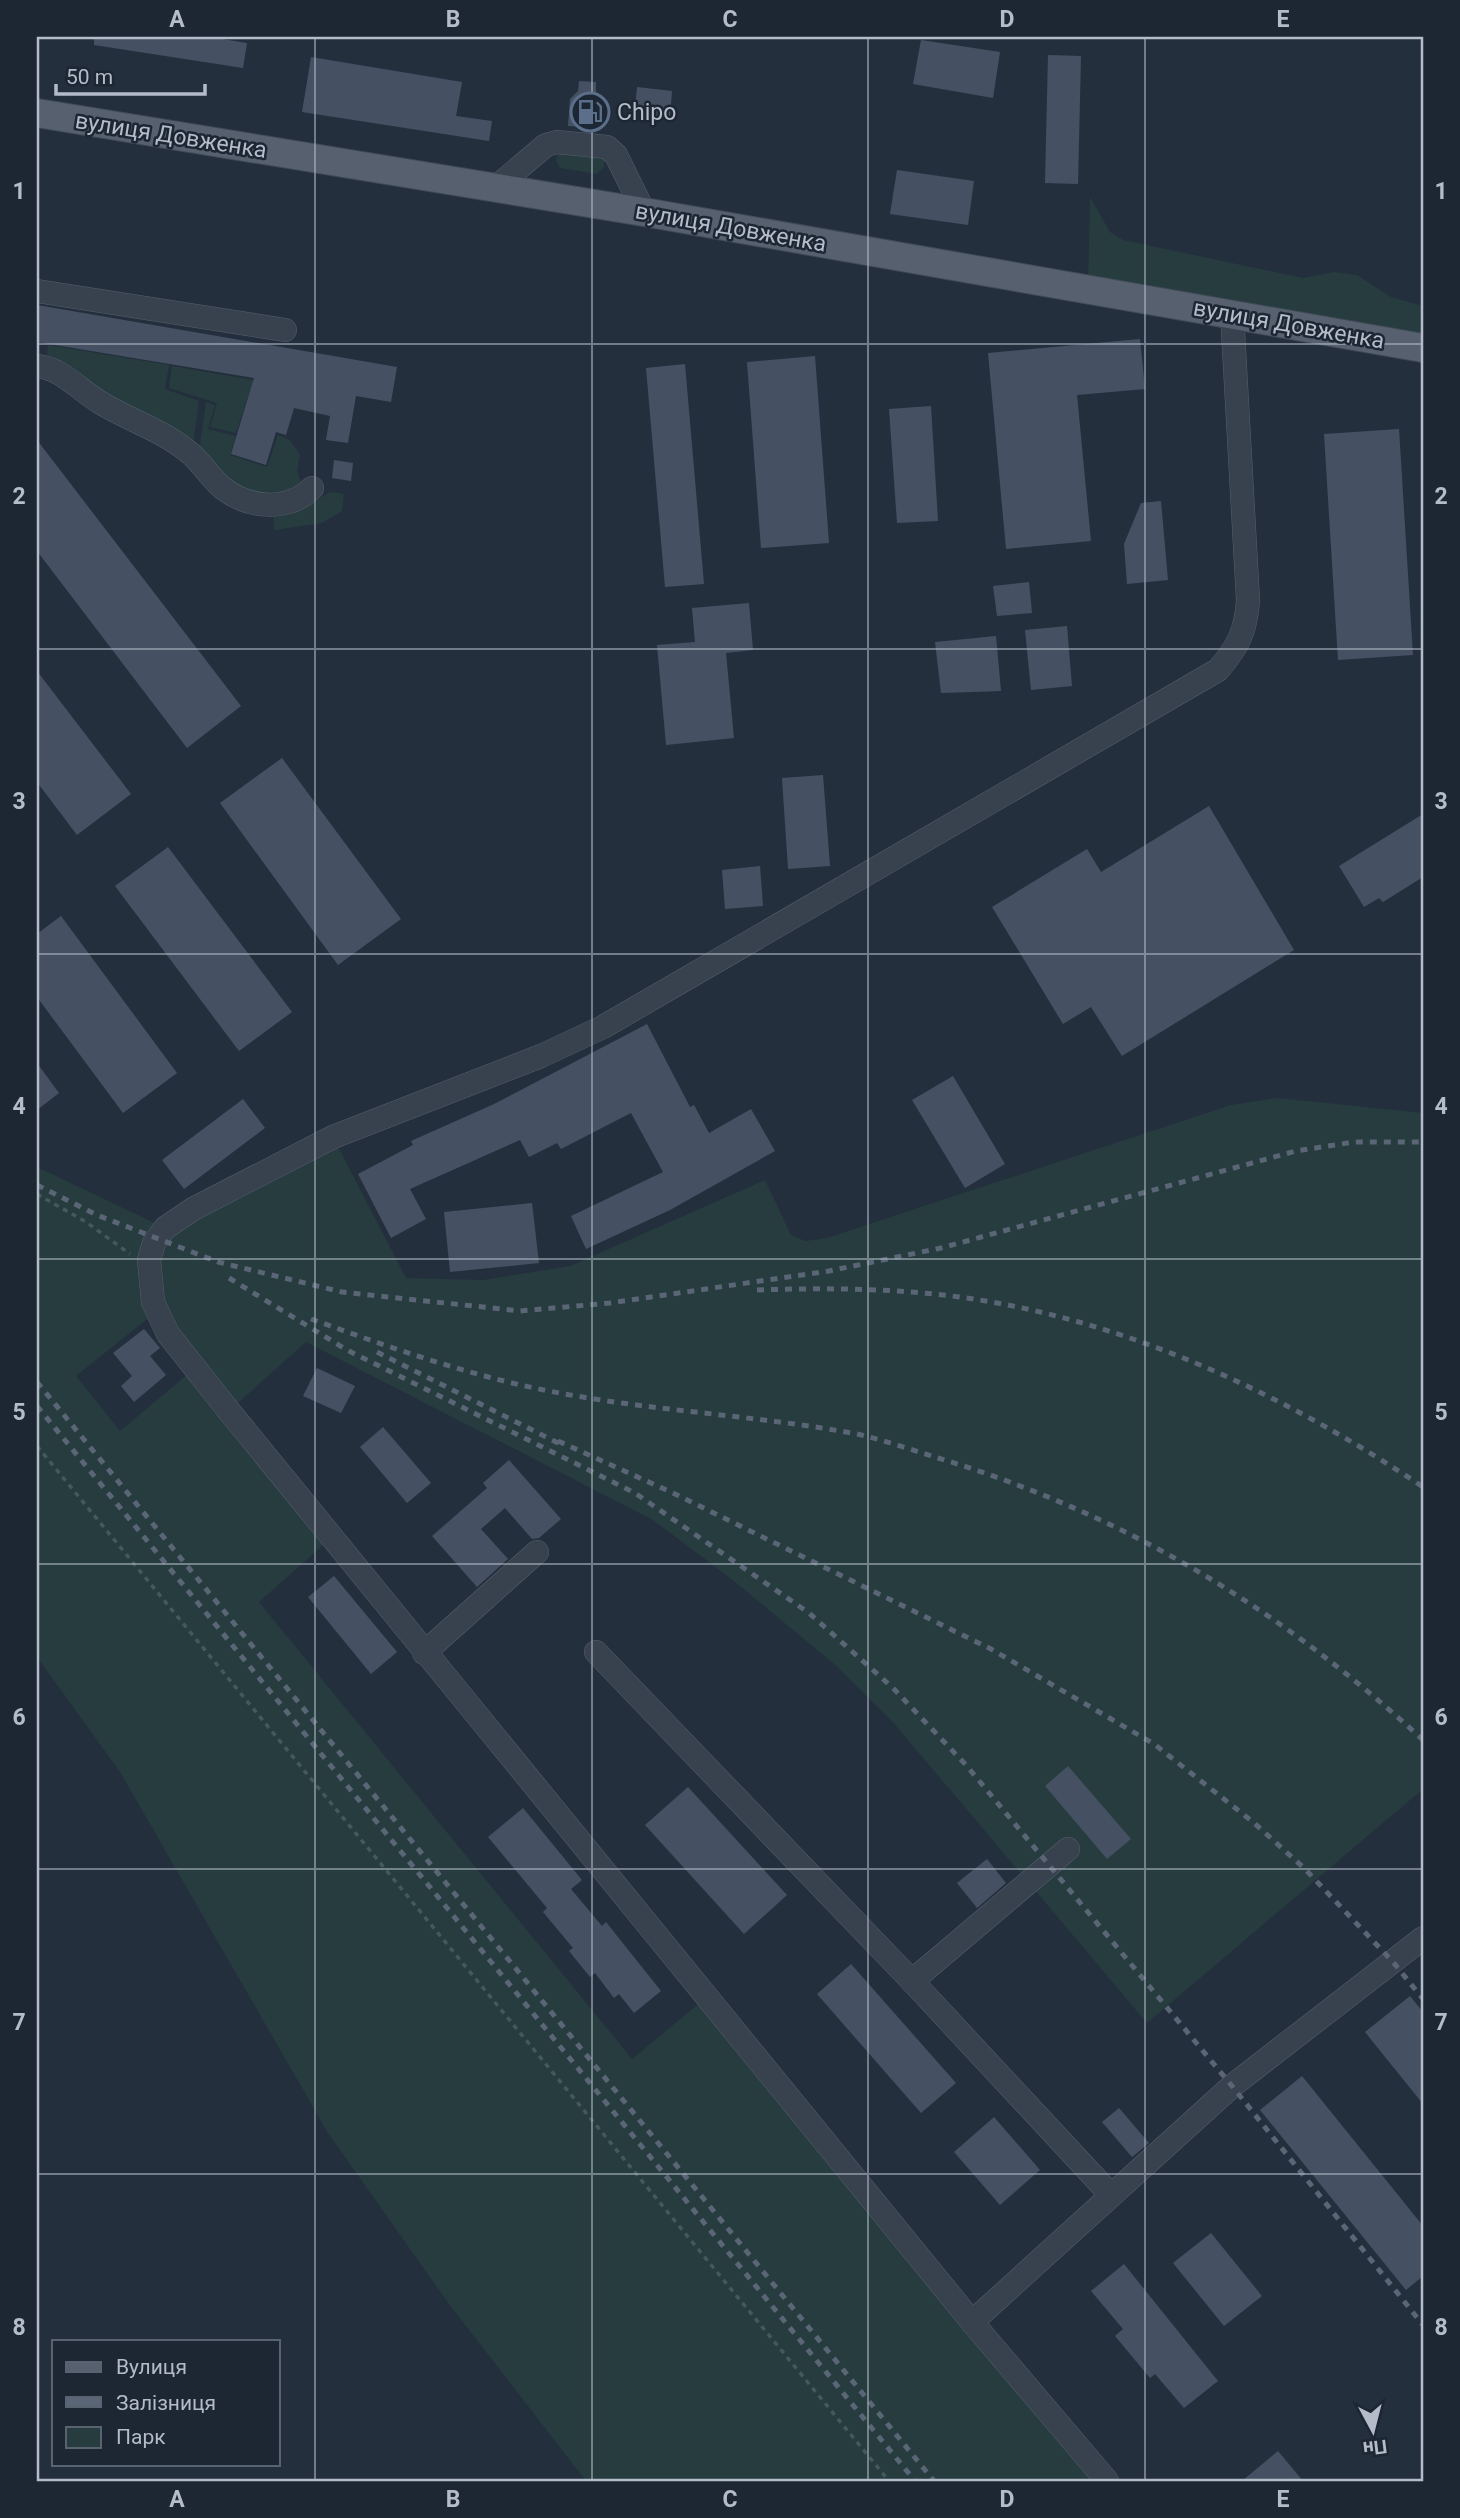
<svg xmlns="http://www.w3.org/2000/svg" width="1460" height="2518" viewBox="0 0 1460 2518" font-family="Roboto,sans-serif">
<rect width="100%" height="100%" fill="#242f3e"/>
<!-- green -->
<g fill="#263c3f" fill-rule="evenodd">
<polygon points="560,149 598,152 604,159 604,167 597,174 560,168 556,160"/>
<polygon points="1090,197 1110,232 1123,240 1303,278 1334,272 1357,275 1391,297 1423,306 1423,348 1088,288"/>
<polygon points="48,345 169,365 165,389 199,401 193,444 189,444 71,371 58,359 47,356"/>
<polygon points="172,366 270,383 249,394 236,433 210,427 217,403 169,388"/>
<polygon points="206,402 215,405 208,429 236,436 230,455 267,467 278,435 290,440 300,455 297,470 301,483 290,496 240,493 199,452"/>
<polygon points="330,492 344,494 342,511 322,523 274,530 273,512 307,506"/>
<path d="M1277,1098L1423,1113V1789L1147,2023L892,1721L834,1664L734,1581L653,1520L306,1342L229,1411L331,1538L259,1602L632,2059L708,1996L1107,2481H586L449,2304L328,2133L120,1772L37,1657V1167L165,1228L333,1137L406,1278L483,1280L570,1266L765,1180L791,1235L805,1241L827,1238L1231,1105ZM156,1312L195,1368L120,1431L76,1376Z"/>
</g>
<!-- building -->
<g fill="#455162">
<polygon points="94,37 210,37 247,43 243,68 94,45"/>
<polygon points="921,40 1000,52 993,98 913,84"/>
<polygon points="1048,55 1081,56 1078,184 1045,183"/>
<polygon points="311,57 462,82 456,116 492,121 489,141 302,112"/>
<polygon points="579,81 596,82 596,92 601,102 598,128 568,126 570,99 578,91"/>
<polygon points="637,87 672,91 670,118 648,116 649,108 635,107"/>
<polygon points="897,170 974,181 968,225 890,214"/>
<polygon points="37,305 397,367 391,402 356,396 348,443 326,440 330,416 294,408 286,435 276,432 266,465 231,454 254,378 37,342"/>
<polygon points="1140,339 1145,389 1077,395 1091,541 1006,549 988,353"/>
<polygon points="815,356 829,543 761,548 747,362"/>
<polygon points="685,364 704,584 665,587 646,368"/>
<polygon points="931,406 938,521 897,523 889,409"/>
<polygon points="1399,429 1413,655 1338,660 1324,434"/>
<polygon points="37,440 241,706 187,748 37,551"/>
<polygon points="334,460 353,463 351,481 332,478"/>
<polygon points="1161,501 1168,580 1127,584 1124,544 1141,503"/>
<polygon points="1029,582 1032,613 997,616 993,586"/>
<polygon points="749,603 753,650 726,653 734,738 666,745 657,645 695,642 692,608"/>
<polygon points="1067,626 1072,686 1031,690 1025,630"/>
<polygon points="996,636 1001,691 941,693 935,642"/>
<polygon points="37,671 131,794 77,835 37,782"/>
<polygon points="282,758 401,919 338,965 220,803"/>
<polygon points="823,775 830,866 788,869 782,778"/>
<polygon points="1209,806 1294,950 1122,1056 1091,1007 1063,1024 992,907 1087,849 1101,872"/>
<polygon points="1423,814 1423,877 1383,902 1379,898 1364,907 1339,866"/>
<polygon points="168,847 292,1012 239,1051 115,886"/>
<polygon points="760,866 763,906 725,909 722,870"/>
<polygon points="61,916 177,1073 123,1113 37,997 37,934"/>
<polygon points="647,1024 690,1107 694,1105 709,1133 751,1109 775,1151 670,1210 586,1249 571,1216 663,1172 631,1113 561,1149 557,1143 529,1157 520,1140 410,1189 426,1219 391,1238 358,1174 413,1145 411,1141 494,1104"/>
<polygon points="37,1063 59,1093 37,1110"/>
<polygon points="953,1076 1005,1164 965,1188 912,1100"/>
<polygon points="243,1099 265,1128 184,1189 162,1160"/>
<polygon points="532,1203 539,1263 450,1272 444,1212"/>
<polygon points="144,1329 160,1348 150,1356 166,1375 134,1402 121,1386 132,1376 113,1353"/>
<polygon points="317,1368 355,1386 341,1413 303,1396"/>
<polygon points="383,1427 431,1483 407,1503 360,1447"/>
<polygon points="509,1460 561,1519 539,1538 532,1539 505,1508 481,1529 508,1559 477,1587 432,1536 487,1488 483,1483"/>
<polygon points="334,1576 397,1652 371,1674 308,1597"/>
<polygon points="1068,1766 1131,1839 1107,1859 1045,1786"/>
<polygon points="688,1787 787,1895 744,1934 645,1825"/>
<polygon points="523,1808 582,1880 571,1889 602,1926 606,1922 661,1991 634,2013 619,1994 614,1998 595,1973 590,1977 569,1951 573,1948 543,1912 547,1908 488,1837"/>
<polygon points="987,1859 1006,1883 977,1908 957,1883"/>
<polygon points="851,1964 956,2083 921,2113 817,1994"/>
<polygon points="1410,1996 1423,2012 1423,2104 1365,2032"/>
<polygon points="1302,2076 1423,2226 1423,2276 1406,2290 1260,2110"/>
<polygon points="1119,2108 1149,2143 1132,2157 1102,2122"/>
<polygon points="994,2117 1040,2170 1000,2205 954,2152"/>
<polygon points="1211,2233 1262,2296 1224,2326 1173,2263"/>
<polygon points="1124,2264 1218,2381 1184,2408 1155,2374 1150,2378 1115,2336 1123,2329 1091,2291"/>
<polygon points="1278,2451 1303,2481 1242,2481"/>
</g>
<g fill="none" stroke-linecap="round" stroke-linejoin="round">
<defs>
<g id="minor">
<polyline points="495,188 546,145 557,142 607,147 616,155 644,212"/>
<polyline points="37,291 285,330"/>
<path d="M37,366C62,368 80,391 101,403C129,420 161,430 186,450C201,460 209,478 224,489C249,508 288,512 312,488"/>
<polyline points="596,1652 912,1981 1110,2194"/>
<polyline points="424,1653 537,1552"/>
<polyline points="912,1981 1068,1849"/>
<polyline points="972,2322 1232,2086 1423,1938"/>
<path d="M1107,2481L972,2322L229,1411L168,1334L153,1302L149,1260L154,1243L165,1228L193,1209L333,1137L541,1056L603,1027L1218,670C1238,647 1246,631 1248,600L1232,313"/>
</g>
<polyline id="major" points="37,113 644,212 1423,348"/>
</defs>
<!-- minor casing -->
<use href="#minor" stroke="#565f6c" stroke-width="24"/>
<!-- major casing -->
<use href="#major" stroke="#414a57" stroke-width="30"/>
<!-- path -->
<g stroke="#44595c" stroke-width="3.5" stroke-dasharray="5 5" stroke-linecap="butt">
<polyline points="37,1194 86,1222 130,1254"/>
<polyline points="37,1446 889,2481"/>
</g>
<!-- minor -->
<use href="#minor" stroke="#38414e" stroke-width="23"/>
<!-- major -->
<use href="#major" stroke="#56606e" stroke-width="28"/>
<!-- rail -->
<g stroke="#5a6575" stroke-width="5" stroke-dasharray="7 7" stroke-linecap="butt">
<polyline points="37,1185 97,1215 218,1262 342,1292 520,1311 610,1303 829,1271 941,1248 1296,1151 1354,1142 1423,1142"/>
<polyline points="229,1278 347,1350 635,1493 809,1613 893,1688 966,1765 1232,2086 1423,2325"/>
<path d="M757,1290C819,1288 881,1288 943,1295C1114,1314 1282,1392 1423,1487"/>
<path d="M311,1319C389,1347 467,1375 549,1391C650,1411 755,1415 857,1434C884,1440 912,1450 938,1458C1124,1514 1281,1609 1423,1740"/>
<polyline points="377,1352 564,1446"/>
<polyline points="37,1382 934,2481"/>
<polyline points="37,1406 915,2481"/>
<polyline points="558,1441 673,1493 991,1649 1154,1744 1253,1822 1304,1868 1393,1962 1423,1999"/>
</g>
</g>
<!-- grid -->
<path fill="none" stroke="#b4bcc9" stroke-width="2" stroke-opacity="0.55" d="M315,37V2481M592,37V2481M868,37V2481M1145,37V2481M37,344H1423M37,649H1423M37,954H1423M37,1259H1423M37,1564H1423M37,1869H1423M37,2174H1423"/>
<!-- icons -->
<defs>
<symbol id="fuel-ring" viewBox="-11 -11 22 22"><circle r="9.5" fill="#1d2633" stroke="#5c6f8a" stroke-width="1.5"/><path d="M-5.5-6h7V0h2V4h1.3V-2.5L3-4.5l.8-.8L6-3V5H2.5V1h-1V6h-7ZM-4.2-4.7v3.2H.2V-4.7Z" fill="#5c6f8a"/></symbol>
</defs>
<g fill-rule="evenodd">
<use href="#fuel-ring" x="568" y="90" width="44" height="44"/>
</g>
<g text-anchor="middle" stroke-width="5" stroke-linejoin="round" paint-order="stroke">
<!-- poi labels -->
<g font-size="23" fill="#b4bcc9" stroke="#1d2633" text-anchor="start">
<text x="617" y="120">Chipo</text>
</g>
<!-- street labels -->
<g font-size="23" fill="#b4bcc9" stroke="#1d2633">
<text transform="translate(171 135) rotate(9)" y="8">вулиця Довженка</text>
<text transform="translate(731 227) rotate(10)" y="8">вулиця Довженка</text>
<text transform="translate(1289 324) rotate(10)" y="8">вулиця Довженка</text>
</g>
</g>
<!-- border -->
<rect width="1460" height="2518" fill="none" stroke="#1d2633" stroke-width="77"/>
<!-- legend -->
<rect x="52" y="2340" width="228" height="126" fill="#1d2633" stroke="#59626f" stroke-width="2"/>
<rect x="66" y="2362" width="35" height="10" fill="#56606e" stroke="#59626f" stroke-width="2"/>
<text x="116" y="2374" font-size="21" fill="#b4bcc9">Вулиця</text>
<rect x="66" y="2397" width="35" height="10" fill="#5a6575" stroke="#59626f" stroke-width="2"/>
<text x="116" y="2410" font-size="21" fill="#b4bcc9">Залізниця</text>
<rect x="66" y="2427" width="35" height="21" fill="#263c3f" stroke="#59626f" stroke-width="2"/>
<text x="116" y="2444" font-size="21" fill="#b4bcc9">Парк</text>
<!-- north arrow -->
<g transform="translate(1373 2431) rotate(173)" stroke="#1d2633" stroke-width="5" paint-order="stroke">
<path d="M0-5L12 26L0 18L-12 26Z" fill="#b4bcc9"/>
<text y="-10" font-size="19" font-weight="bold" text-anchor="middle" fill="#b4bcc9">Пн</text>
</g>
<!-- scale -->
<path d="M56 84v10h149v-10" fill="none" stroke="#b4bcc9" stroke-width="3.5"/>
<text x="66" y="84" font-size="21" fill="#b4bcc9" stroke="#1d2633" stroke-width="5" paint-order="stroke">50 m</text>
<rect x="38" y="38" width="1384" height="2442" fill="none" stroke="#b4bcc9" stroke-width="2.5"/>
<g font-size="23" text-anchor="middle" font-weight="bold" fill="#b4bcc9">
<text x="177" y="27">A</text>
<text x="453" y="27">B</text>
<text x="730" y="27">C</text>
<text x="1007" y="27">D</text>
<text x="1283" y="27">E</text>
<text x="19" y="199">1</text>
<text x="1441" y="199">1</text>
<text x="19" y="504">2</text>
<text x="1441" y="504">2</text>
<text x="19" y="809">3</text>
<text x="1441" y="809">3</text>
<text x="19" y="1114">4</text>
<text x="1441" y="1114">4</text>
<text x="19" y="1420">5</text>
<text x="1441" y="1420">5</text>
<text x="19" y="1725">6</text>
<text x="1441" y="1725">6</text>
<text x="19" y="2030">7</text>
<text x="1441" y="2030">7</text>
<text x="19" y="2335">8</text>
<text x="1441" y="2335">8</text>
<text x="177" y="2507">A</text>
<text x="453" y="2507">B</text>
<text x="730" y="2507">C</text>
<text x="1007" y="2507">D</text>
<text x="1283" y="2507">E</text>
</g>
</svg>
